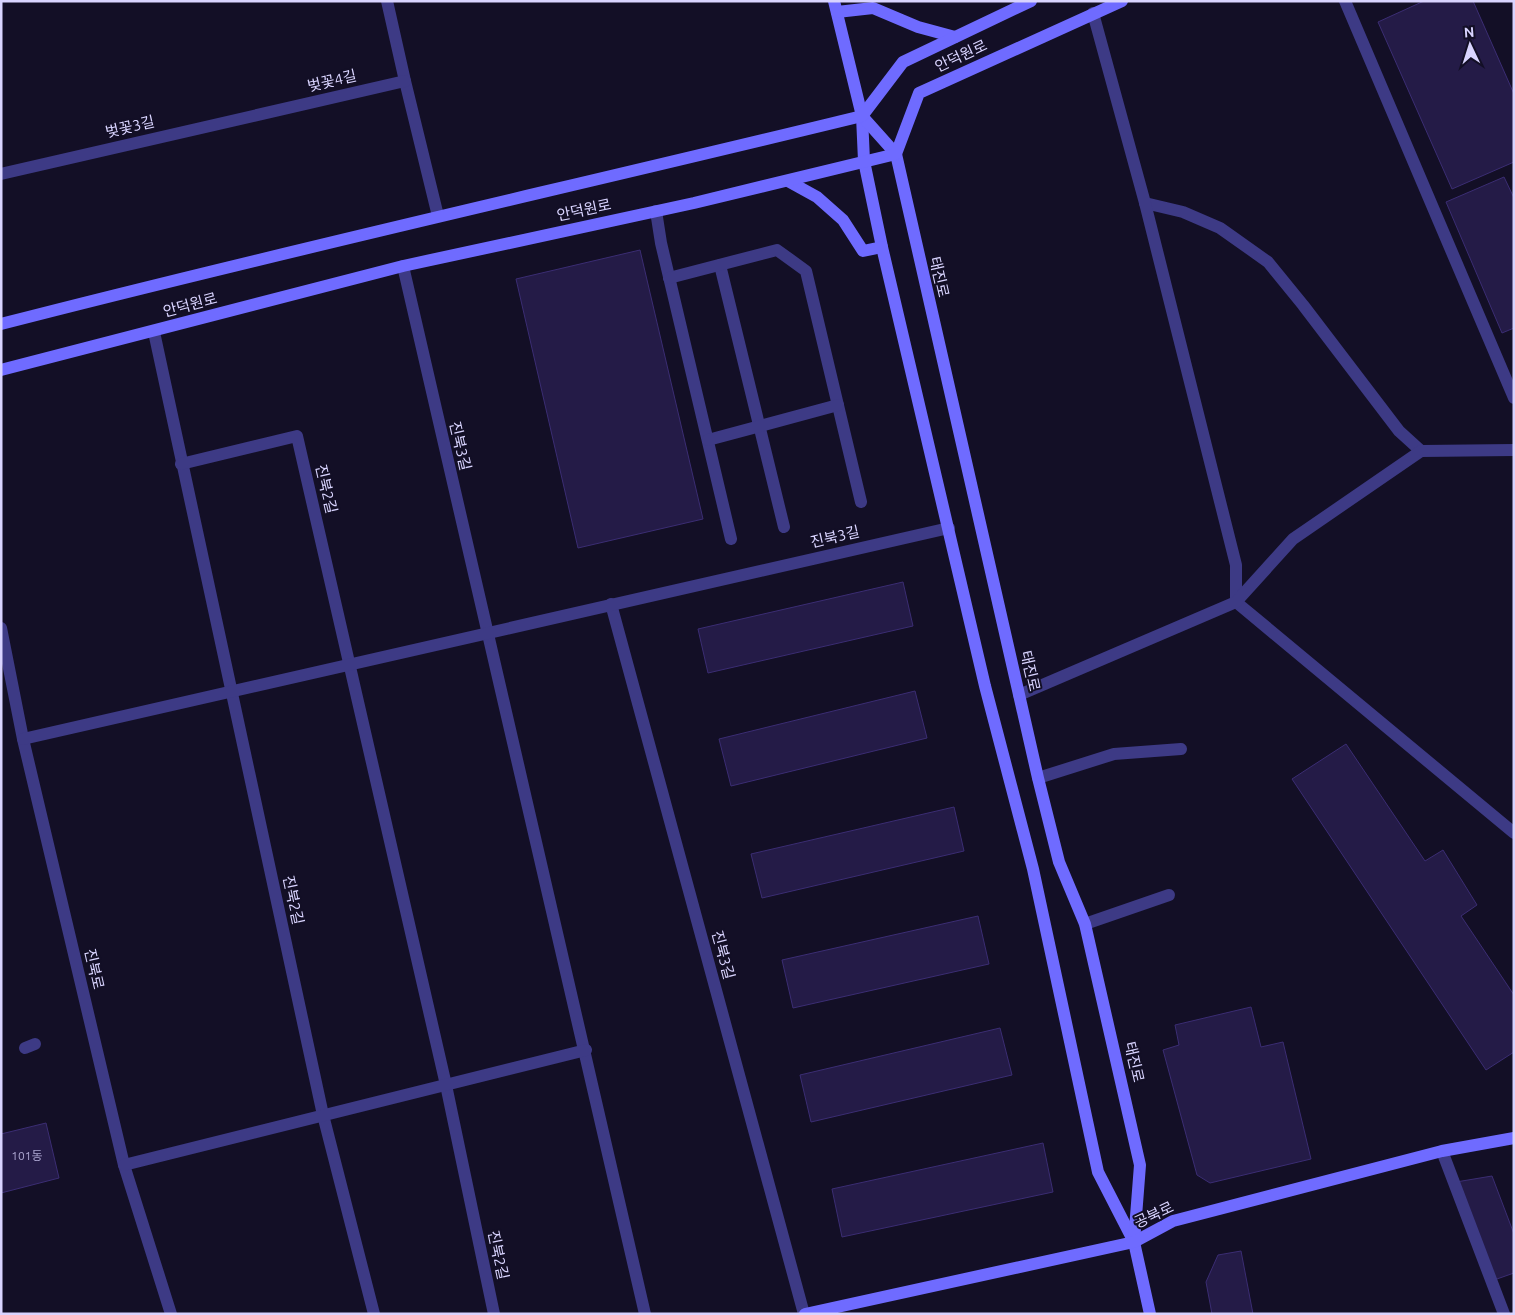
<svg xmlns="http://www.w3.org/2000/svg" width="1515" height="1315" viewBox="0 0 1515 1315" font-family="Ubuntu,'Noto Sans KR',sans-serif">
<rect width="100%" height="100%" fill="#130f26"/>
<!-- building -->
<g fill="#241b47" stroke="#3b2d73">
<polygon points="1424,1 1473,1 1514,94 1514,162 1452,189 1378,22"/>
<polygon points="1504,177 1514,198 1514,328 1502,333 1446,202"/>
<polygon points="640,250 703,519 578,548 516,279"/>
<polygon points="903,582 913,626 708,673 698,629"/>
<polygon points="915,691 927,738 731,786 719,739"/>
<polygon points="1346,744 1425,861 1443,850 1477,905 1461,916 1514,995 1514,1052 1486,1070 1292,779"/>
<polygon points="954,807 964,851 762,898 751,854"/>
<polygon points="978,916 989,964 793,1008 782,960"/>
<polygon points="1251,1007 1261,1047 1283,1042 1311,1159 1210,1183 1197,1175 1163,1050 1179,1045 1175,1025"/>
<polygon points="1000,1028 1012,1075 811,1122 800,1075"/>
<polygon points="46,1123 59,1178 1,1193 1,1134"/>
<polygon points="1043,1143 1053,1192 842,1237 832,1189"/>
<polygon points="1492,1176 1514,1234 1514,1273 1494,1280 1456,1182"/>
<polygon points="1241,1251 1253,1314 1212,1314 1206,1282 1218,1255"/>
</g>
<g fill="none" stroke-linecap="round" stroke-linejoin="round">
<!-- lane -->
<g stroke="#3d3a85" stroke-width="12">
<polyline points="1345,1 1514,398"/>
<polyline points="1145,203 1183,212 1220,228 1268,262 1303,305 1399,431 1421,451"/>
<polyline points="656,211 661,243 731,539"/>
<polyline points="720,265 784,527"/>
<polyline points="669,278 777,250 806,271 861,502"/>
<polyline points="708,440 838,405"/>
<polyline points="1038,778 1114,754 1181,749"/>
<polyline points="1085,924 1169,895"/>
</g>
<!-- street -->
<g stroke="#3d3a85" stroke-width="12">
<polyline points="387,1 405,81 438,216"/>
<polyline points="1093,13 1145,203 1236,565 1236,602 1514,833"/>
<polyline points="1,174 405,81"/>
<path d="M403,266C482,616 566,964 645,1314"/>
<polyline points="154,332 323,1115 374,1314"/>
<polyline points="181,464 297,436 446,1085 494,1314"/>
<polyline points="611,604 804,1314"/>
<polyline points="1,628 23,739 124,1165 171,1314"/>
<polyline points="1019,695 1236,602 1293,539 1421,451 1514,450"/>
<polyline points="23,739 949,528"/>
<polyline points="25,1048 35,1044"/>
<polyline points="1442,1151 1504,1314"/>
<polyline points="124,1165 586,1050"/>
</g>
<!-- secondary -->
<g stroke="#6f6bff" stroke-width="12">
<polyline points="834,1 862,116 864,161 882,247 985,686 1033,869 1098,1172 1134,1242 1150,1314"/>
<polyline points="837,12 873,8 918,27 955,37"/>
<polyline points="862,116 896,154 1038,778 1059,862 1085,924 1140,1165 1134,1242"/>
<polyline points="788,181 817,197 843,220 863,251 882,247"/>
<path d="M1,324C287,250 575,186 862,116L903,62L1031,1"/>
<polyline points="1,370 403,266 694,203 896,154 919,93 1122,1"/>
<polyline points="805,1314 1134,1242 1173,1221 1442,1151 1514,1138"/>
</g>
</g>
<g text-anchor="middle" stroke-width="4" stroke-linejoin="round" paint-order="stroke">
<!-- number labels -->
<g font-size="12" fill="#aca6d1">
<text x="27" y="1160">101동</text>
</g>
<!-- street labels -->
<g font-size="15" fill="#d9d4ff" stroke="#130f26">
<text transform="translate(961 56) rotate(-25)" y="5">안덕원로</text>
<text transform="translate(332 81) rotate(-13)" y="5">벚꽃4길</text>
<text transform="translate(130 127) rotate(-13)" y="5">벚꽃3길</text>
<text transform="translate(584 210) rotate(-12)" y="5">안덕원로</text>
<text transform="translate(939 277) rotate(77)" y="5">태진로</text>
<text transform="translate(190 305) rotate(-15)" y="5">안덕원로</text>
<text transform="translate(460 446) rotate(77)" y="5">진북3길</text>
<text transform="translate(326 489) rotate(77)" y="5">진북2길</text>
<text transform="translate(835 537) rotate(-13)" y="5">진북3길</text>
<text transform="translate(1030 671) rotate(77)" y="5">태진로</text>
<text transform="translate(293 900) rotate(78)" y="5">진북2길</text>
<text transform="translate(723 955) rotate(75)" y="5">진북3길</text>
<text transform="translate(94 969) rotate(77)" y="5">진북로</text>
<text transform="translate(1134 1062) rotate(77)" y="5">태진로</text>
<text transform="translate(1154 1215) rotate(-25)" y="5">공북로</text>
<text transform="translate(498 1255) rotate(78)" y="5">진북2길</text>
</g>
</g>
<!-- border -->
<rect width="1515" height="1315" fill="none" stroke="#d9d4ff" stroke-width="5"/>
<!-- north arrow -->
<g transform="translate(1470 45) rotate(356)" stroke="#130f26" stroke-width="4" paint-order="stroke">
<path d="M0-4L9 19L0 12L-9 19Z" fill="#d9d4ff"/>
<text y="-8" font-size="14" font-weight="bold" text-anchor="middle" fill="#d9d4ff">N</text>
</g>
</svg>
